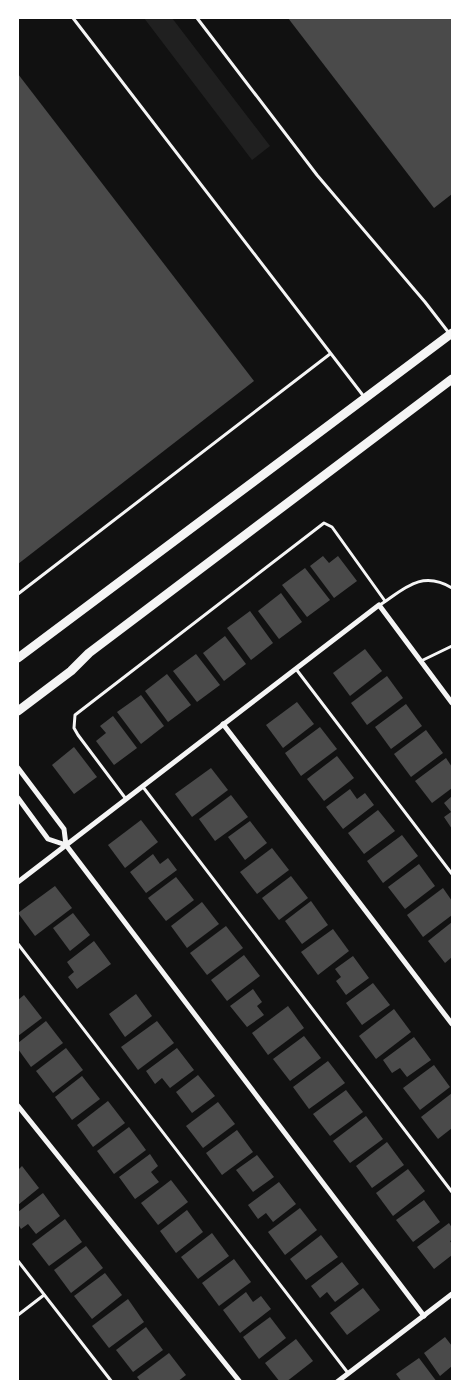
<svg xmlns="http://www.w3.org/2000/svg" width="470" height="1399" viewBox="0 0 470 1399" font-family="Quicksand,sans-serif">
<rect width="100%" height="100%" fill="#111"/>
<!-- green -->
<polygon fill="#202020" points="144,18 172,18 270,146 252,160"/>
<!-- building -->
<g fill="#4a4a4a">
<polygon points="288,18 452,18 452,194 434,208"/>
<polygon points="18,74 254,381 18,564"/>
<polygon points="323,556 329,563 338,556 357,581 334,598 310,566"/>
<polygon points="305,568 330,600 307,617 282,585"/>
<polygon points="281,593 302,622 279,639 258,611"/>
<polygon points="250,611 273,643 251,660 227,628"/>
<polygon points="225,636 246,664 224,681 203,653"/>
<polygon points="365,649 382,671 350,696 333,673"/>
<polygon points="196,654 220,685 197,702 173,671"/>
<polygon points="167,674 191,705 168,722 145,691"/>
<polygon points="387,676 403,698 367,725 351,703"/>
<polygon points="141,695 164,726 141,744 117,712"/>
<polygon points="297,702 314,724 283,748 266,725"/>
<polygon points="406,704 422,726 391,749 375,727"/>
<polygon points="113,716 137,748 114,765 96,741 106,733 100,726"/>
<polygon points="320,727 337,749 301,776 285,753"/>
<polygon points="426,730 443,753 411,777 394,754"/>
<polygon points="74,747 97,777 74,794 52,765"/>
<polygon points="337,756 354,778 324,801 307,779"/>
<polygon points="446,758 452,767 452,788 432,803 415,781"/>
<polygon points="211,768 228,790 192,817 175,794"/>
<polygon points="350,789 357,799 365,793 374,805 343,829 326,807"/>
<polygon points="231,795 248,817 215,841 199,819"/>
<polygon points="452,796 452,829 444,817 451,812 444,803"/>
<polygon points="378,810 395,831 364,854 348,833"/>
<polygon points="141,820 158,842 125,868 108,845"/>
<polygon points="250,821 267,843 245,860 228,837"/>
<polygon points="402,835 418,856 383,883 367,861"/>
<polygon points="272,848 289,870 257,894 240,872"/>
<polygon points="153,854 160,864 168,858 177,870 146,893 130,872"/>
<polygon points="419,864 435,886 405,909 388,887"/>
<polygon points="291,876 308,898 279,920 262,898"/>
<polygon points="176,877 194,900 166,921 148,898"/>
<polygon points="55,886 72,908 35,936 18,913"/>
<polygon points="443,888 452,901 452,915 423,937 407,915"/>
<polygon points="311,901 328,925 302,944 285,921"/>
<polygon points="202,902 219,924 187,948 171,926"/>
<polygon points="73,913 90,935 70,951 53,928"/>
<polygon points="452,922 452,957 445,963 428,941"/>
<polygon points="226,926 243,948 207,975 190,953"/>
<polygon points="333,929 349,951 318,975 301,952"/>
<polygon points="94,941 111,964 77,989 68,977 74,972 67,962"/>
<polygon points="244,955 260,976 227,1001 211,980"/>
<polygon points="353,956 369,978 346,995 336,981 341,977 335,969"/>
<polygon points="373,983 390,1005 362,1025 346,1003"/>
<polygon points="253,989 262,1002 257,1006 264,1015 247,1027 230,1006"/>
<polygon points="136,994 152,1016 125,1037 109,1014"/>
<polygon points="24,995 42,1018 18,1036 18,1000"/>
<polygon points="288,1006 304,1028 268,1055 252,1033"/>
<polygon points="394,1009 411,1032 376,1059 359,1036"/>
<polygon points="46,1021 63,1043 31,1067 18,1049 18,1043"/>
<polygon points="157,1021 174,1043 138,1070 121,1047"/>
<polygon points="304,1036 321,1058 290,1081 273,1059"/>
<polygon points="414,1037 431,1060 407,1077 400,1068 392,1073 383,1060"/>
<polygon points="66,1048 83,1070 53,1093 36,1071"/>
<polygon points="177,1048 194,1070 170,1088 162,1078 155,1084 146,1071"/>
<polygon points="328,1061 345,1083 309,1109 293,1087"/>
<polygon points="434,1065 450,1087 420,1110 403,1088"/>
<polygon points="198,1075 215,1096 192,1113 176,1092"/>
<polygon points="82,1076 100,1099 72,1120 55,1097"/>
<polygon points="346,1090 363,1112 330,1136 313,1114"/>
<polygon points="452,1093 452,1128 438,1139 421,1117"/>
<polygon points="108,1101 125,1123 93,1147 77,1125"/>
<polygon points="218,1102 235,1124 203,1148 186,1126"/>
<polygon points="366,1116 383,1139 350,1163 333,1141"/>
<polygon points="129,1127 146,1150 114,1174 97,1151"/>
<polygon points="237,1130 253,1152 222,1175 206,1153"/>
<polygon points="387,1142 404,1165 372,1188 356,1166"/>
<polygon points="150,1154 158,1166 151,1172 159,1182 135,1199 119,1177"/>
<polygon points="257,1155 274,1177 253,1192 236,1170"/>
<polygon points="22,1166 39,1188 18,1205 18,1170"/>
<polygon points="408,1169 425,1191 393,1216 376,1193"/>
<polygon points="171,1180 188,1202 158,1225 141,1203"/>
<polygon points="279,1182 296,1204 273,1222 266,1213 258,1219 248,1205"/>
<polygon points="43,1193 60,1216 36,1234 28,1224 21,1229 18,1224 18,1212"/>
<polygon points="424,1200 440,1222 413,1242 396,1220"/>
<polygon points="300,1208 317,1230 285,1255 268,1232"/>
<polygon points="187,1210 203,1232 176,1253 160,1231"/>
<polygon points="65,1219 82,1242 49,1266 32,1244"/>
<polygon points="449,1223 452,1228 452,1240 450,1241 452,1244 452,1255 434,1269 417,1247"/>
<polygon points="212,1233 229,1256 198,1279 181,1257"/>
<polygon points="321,1235 338,1257 306,1280 290,1259"/>
<polygon points="86,1246 103,1268 71,1293 54,1270"/>
<polygon points="234,1259 251,1282 219,1306 202,1283"/>
<polygon points="342,1262 359,1284 335,1302 327,1292 320,1298 311,1286"/>
<polygon points="105,1273 122,1295 92,1319 74,1296"/>
<polygon points="363,1288 380,1310 347,1335 330,1313"/>
<polygon points="246,1292 253,1302 261,1296 271,1309 240,1333 223,1310"/>
<polygon points="128,1299 144,1322 109,1348 92,1326"/>
<polygon points="270,1317 286,1338 259,1359 243,1337"/>
<polygon points="146,1327 163,1350 133,1372 116,1350"/>
<polygon points="445,1337 452,1346 451,1362 452,1366 440,1376 424,1353"/>
<polygon points="296,1339 313,1361 286,1382 280,1382 265,1363"/>
<polygon points="169,1353 186,1375 177,1382 141,1382 137,1377"/>
<polygon points="419,1358 437,1382 402,1382 396,1374"/>
</g>
<g fill="none" stroke-linecap="round" stroke-linejoin="round">
<!-- service -->
<g stroke="#f5f5f5" stroke-width="3">
<polyline points="73,18 365,398"/>
<polyline points="197,18 317,175 425,302 449,333"/>
<polyline points="18,594 330,354"/>
<path d="M380,605C405,588 422,570 452,588"/>
<polyline points="421,661 452,646"/>
<polyline points="296,669 452,874"/>
<polyline points="143,787 452,1192"/>
<polyline points="126,799 78,735 74,728 75,715 324,523 332,527 385,601"/>
<polyline points="18,944 348,1373"/>
<polyline points="18,1261 112,1382"/>
<polyline points="18,1315 44,1295"/>
</g>
<!-- minor -->
<g stroke="#f5f5f5" stroke-width="5">
<polyline points="223,724 452,1024"/>
<polyline points="18,768 64,829 66,845 424,1316"/>
<polyline points="18,798 48,839 66,845"/>
<polyline points="18,882 379,605 452,703"/>
<polyline points="18,1106 240,1382"/>
<polyline points="337,1382 452,1294"/>
</g>
<!-- secondary -->
<g stroke="#f5f5f5" stroke-width="9">
<polyline points="18,658 452,333"/>
<polyline points="18,711 71,671 89,653 452,379"/>
</g>
</g>
<!-- border -->
<rect width="470" height="1399" fill="none" stroke="#ffffff" stroke-width="38"/>
</svg>
